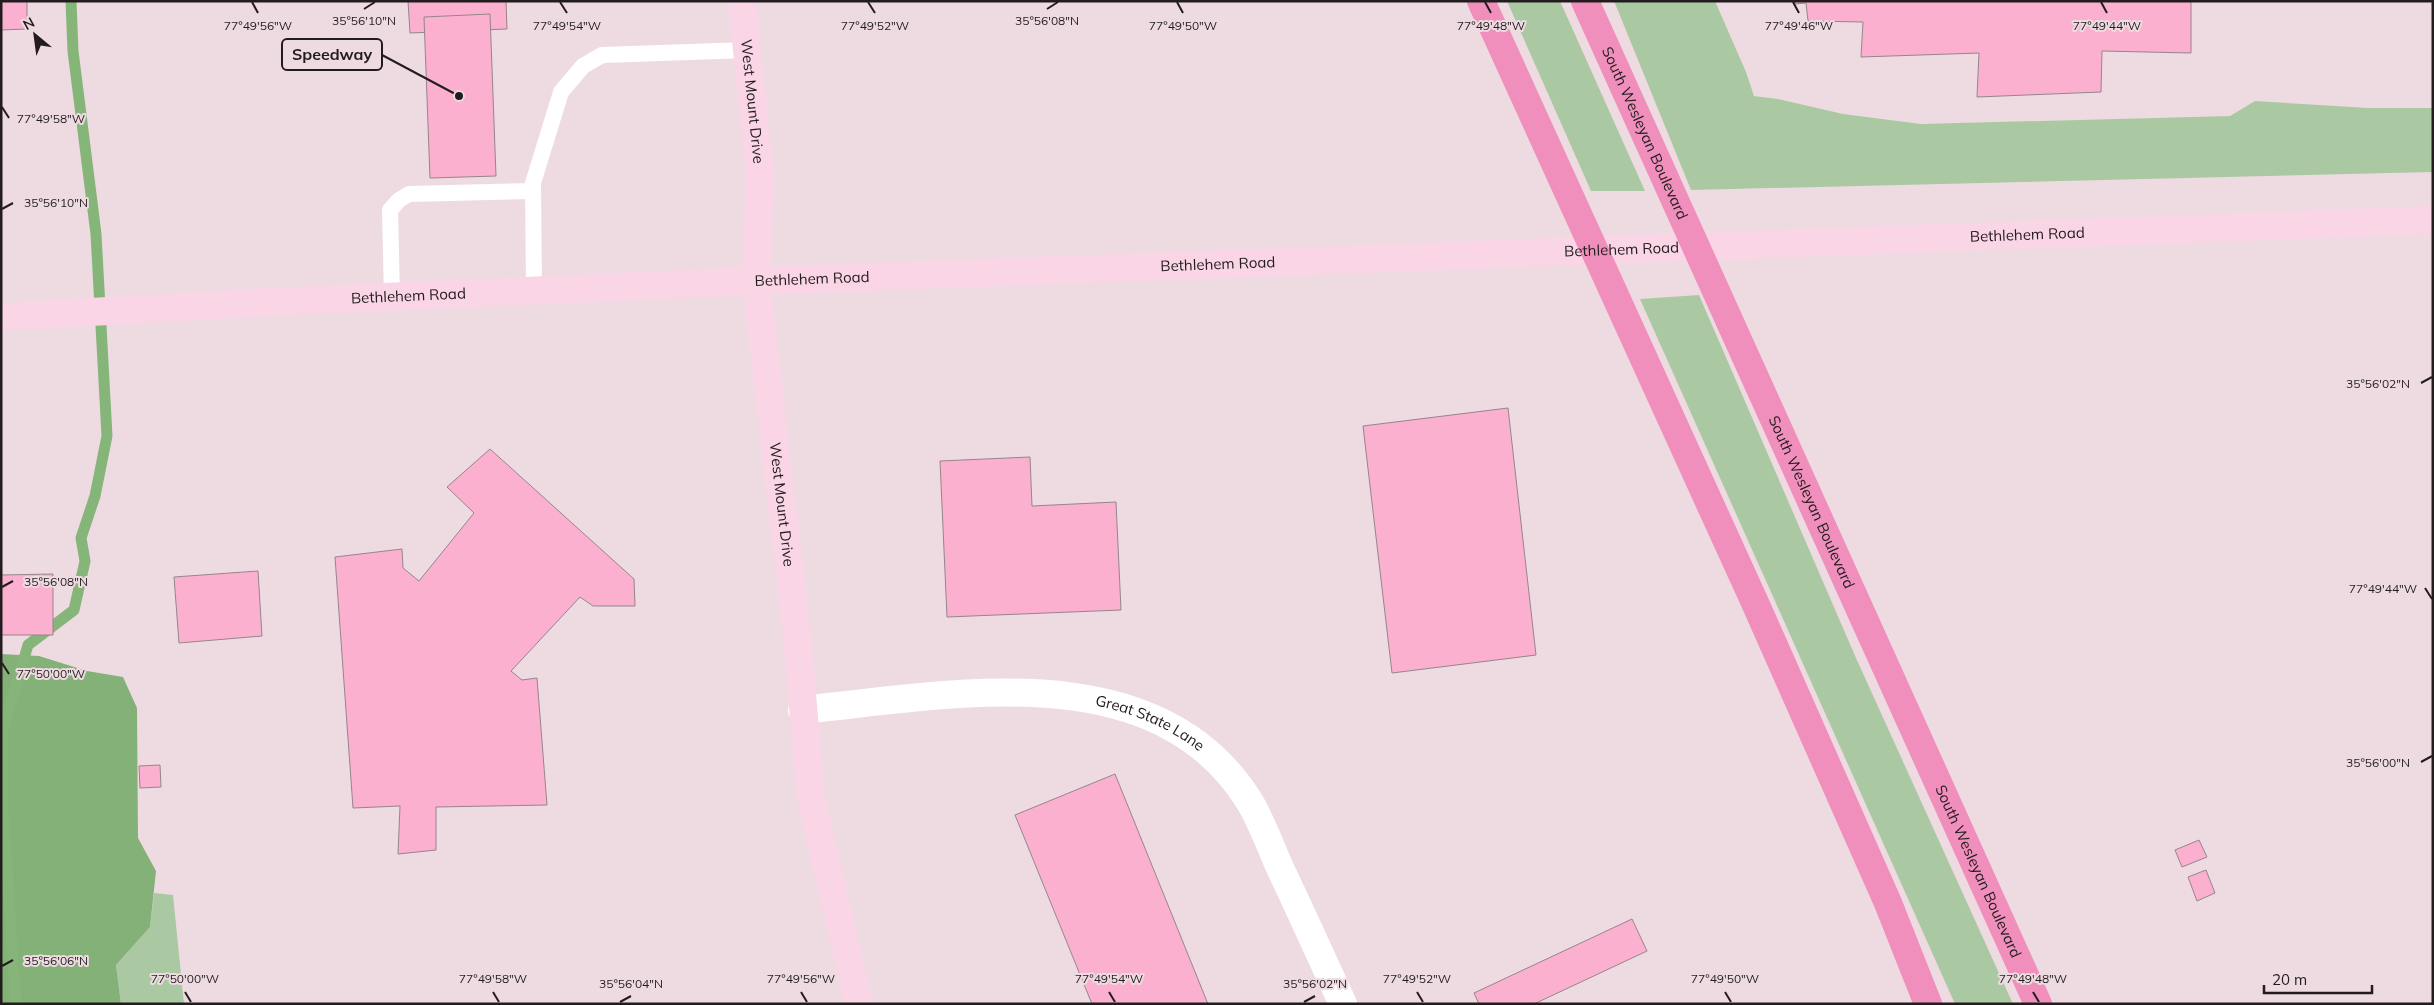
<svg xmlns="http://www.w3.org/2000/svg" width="2434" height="1005" viewBox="0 0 2434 1005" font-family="Mulish,sans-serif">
<rect width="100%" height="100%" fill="#eedbe2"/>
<!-- green -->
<g fill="#aac9a2">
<polygon points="1507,1 1560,1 1645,191 1591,191"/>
<polygon points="1614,1 1715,1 1746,72 1754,96 1778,99 1843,114 1921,124 2230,116 2255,101 2368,108 2433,108 2433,172 1691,190"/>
<polygon points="1699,295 1856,658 2013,1004 1955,1004 1640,299"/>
<polygon points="154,893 173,895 184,1004 121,1004 116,965 150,927"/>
</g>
<!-- forest -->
<polygon fill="#83b177" points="1,654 39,656 87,671 123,677 137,708 138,838 156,871 150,927 116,965 121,1004 1,1004"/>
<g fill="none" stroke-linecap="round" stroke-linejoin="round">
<!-- stream -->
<polyline stroke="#86b57a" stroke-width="11" points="16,1004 3,809 3,730 28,645 74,610 85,561 81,538 95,496 107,436 96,234 73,51 71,1"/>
</g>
<!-- building -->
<g fill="#fbb0cf" stroke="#96858b">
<polygon points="1,1 27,1 27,29 1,30"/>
<polygon points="408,1 506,1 507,29 410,33"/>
<polygon points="1795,1 2191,1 2191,53 2102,51 2101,92 1977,97 1979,53 1861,57 1863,22 1808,21 1806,3 1795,4"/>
<polygon points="490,14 496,176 430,178 424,17"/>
<polygon points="1508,408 1536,655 1392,673 1363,426"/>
<polygon points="490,449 634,579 635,606 593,606 580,597 511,671 522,680 537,678 547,805 436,807 436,850 398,854 400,806 353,808 335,557 402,549 403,568 419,581 474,513 447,487"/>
<polygon points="1030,457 1032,506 1116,502 1121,610 947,617 940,461"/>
<polygon points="258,571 262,636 179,643 174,577"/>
<polygon points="53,574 53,635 1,635 1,575"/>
<polygon points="160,765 161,787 140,788 139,766"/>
<polygon points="1115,774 1208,1004 1092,1004 1015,815"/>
<polygon points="2199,840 2207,857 2182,867 2175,850"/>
<polygon points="2206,870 2215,893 2197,901 2188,877"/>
<polygon points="1632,919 1647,951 1534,1004 1479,1004 1474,993"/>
</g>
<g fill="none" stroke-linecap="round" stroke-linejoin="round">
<!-- service -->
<g stroke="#fff" stroke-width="16">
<polyline points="534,290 533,183 561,92 583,66 602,55 748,50"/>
<polyline points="392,297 390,210 399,200 409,194 533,191"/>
</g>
<!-- minor -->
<path stroke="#fff" stroke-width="28" id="s1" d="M802,710C950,695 1159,651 1251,804C1263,825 1271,848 1281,870C1302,914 1322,959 1343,1004"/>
<!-- secondary -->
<g stroke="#f9d5e6" stroke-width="28">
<path id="s2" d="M742,1L760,177L756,281L797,636L811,799L859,1004"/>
<path id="s3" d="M1,317L268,302L756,281L2433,220"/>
</g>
<!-- trunk -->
<g stroke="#f08fbc" stroke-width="28">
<polyline points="1481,1 1756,605 1888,903 1928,1004"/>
<path id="s4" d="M1585,1L2038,1004"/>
</g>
</g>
<!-- ticks -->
<path fill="none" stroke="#221c1e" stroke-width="2" d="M252,2L258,13M560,2L567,13M868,2L875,13M1177,2L1183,13M1485,2L1491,13M1793,2L1799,13M2101,2L2107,13M364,9L375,2M1047,9L1058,2M2,107L9,118M2,209L13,203M2421,383L2432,377M2,587L13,581M2425,588L2432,599M2,663L9,674M2421,762L2432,756M2,966L13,960M185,992L191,1002M493,992L499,1002M801,992L807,1002M1109,992L1115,1002M1417,992L1423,1002M1725,992L1731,1002M2033,992L2039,1002M620,1002L631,996M1304,1002L1315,996"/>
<g text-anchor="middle" stroke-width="4" stroke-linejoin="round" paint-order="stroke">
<!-- street labels -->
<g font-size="15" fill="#221c1e" stroke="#eedbe2">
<text dy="5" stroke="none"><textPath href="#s2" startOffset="101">West Mount Drive</textPath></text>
<text dy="5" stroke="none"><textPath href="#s4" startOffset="145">South Wesleyan Boulevard</textPath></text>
<text dy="5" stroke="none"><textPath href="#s3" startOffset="2028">Bethlehem Road</textPath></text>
<text dy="5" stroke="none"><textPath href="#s3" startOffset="1622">Bethlehem Road</textPath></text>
<text dy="5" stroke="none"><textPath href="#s3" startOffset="1218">Bethlehem Road</textPath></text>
<text dy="5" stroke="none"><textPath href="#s3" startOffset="812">Bethlehem Road</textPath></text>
<text dy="5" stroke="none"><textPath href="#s3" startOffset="408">Bethlehem Road</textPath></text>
<text dy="5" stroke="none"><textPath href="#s4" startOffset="550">South Wesleyan Boulevard</textPath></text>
<text dy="5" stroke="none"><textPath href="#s2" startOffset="506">West Mount Drive</textPath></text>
<text dy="5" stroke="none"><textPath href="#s1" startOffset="354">Great State Lane</textPath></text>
<text dy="5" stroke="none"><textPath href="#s4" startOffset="955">South Wesleyan Boulevard</textPath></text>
</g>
</g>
<g font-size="12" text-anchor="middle" fill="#221c1e" stroke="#eedbe2" stroke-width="4" stroke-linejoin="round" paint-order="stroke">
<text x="364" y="25">35°56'10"N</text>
<text x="1047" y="25">35°56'08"N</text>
<text x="258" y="30">77°49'56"W</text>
<text x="567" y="30">77°49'54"W</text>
<text x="875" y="30">77°49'52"W</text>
<text x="1183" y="30">77°49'50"W</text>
<text x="1491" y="30">77°49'48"W</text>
<text x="1799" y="30">77°49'46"W</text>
<text x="2107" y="30">77°49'44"W</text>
<text x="51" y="123">77°49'58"W</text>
<text x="56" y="207">35°56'10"N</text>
<text x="2378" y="388">35°56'02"N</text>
<text x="56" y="586">35°56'08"N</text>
<text x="2383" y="593">77°49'44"W</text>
<text x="51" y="678">77°50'00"W</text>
<text x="2378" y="767">35°56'00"N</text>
<text x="56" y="965">35°56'06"N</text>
<text x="185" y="983">77°50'00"W</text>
<text x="493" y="983">77°49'58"W</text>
<text x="801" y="983">77°49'56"W</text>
<text x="1109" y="983">77°49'54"W</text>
<text x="1417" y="983">77°49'52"W</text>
<text x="1725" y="983">77°49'50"W</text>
<text x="2033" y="983">77°49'48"W</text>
<text x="631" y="988">35°56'04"N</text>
<text x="1315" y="988">35°56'02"N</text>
</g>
<!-- callouts -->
<path fill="none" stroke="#221c1e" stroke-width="2" d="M459 96L382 55"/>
<circle fill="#221c1e" stroke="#eedbe2" stroke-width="2" cx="459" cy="96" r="5"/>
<rect fill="#eedbe2" stroke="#221c1e" stroke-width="2" x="282" y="39" width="100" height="31" rx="5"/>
<g font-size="16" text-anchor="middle" font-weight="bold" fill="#221c1e">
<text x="332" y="60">Speedway</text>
</g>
<!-- border -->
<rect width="2434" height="1005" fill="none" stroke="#221c1e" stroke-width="5"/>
<!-- north arrow -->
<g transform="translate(35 35) rotate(331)" stroke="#eedbe2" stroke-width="4" paint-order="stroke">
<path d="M0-4L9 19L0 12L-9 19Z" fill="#221c1e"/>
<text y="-8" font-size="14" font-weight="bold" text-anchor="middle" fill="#221c1e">N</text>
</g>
<!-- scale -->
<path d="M2264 985v8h108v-8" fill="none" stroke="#221c1e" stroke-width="2.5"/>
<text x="2272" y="985" font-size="15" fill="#221c1e" stroke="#eedbe2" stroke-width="4" paint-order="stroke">20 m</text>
</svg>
